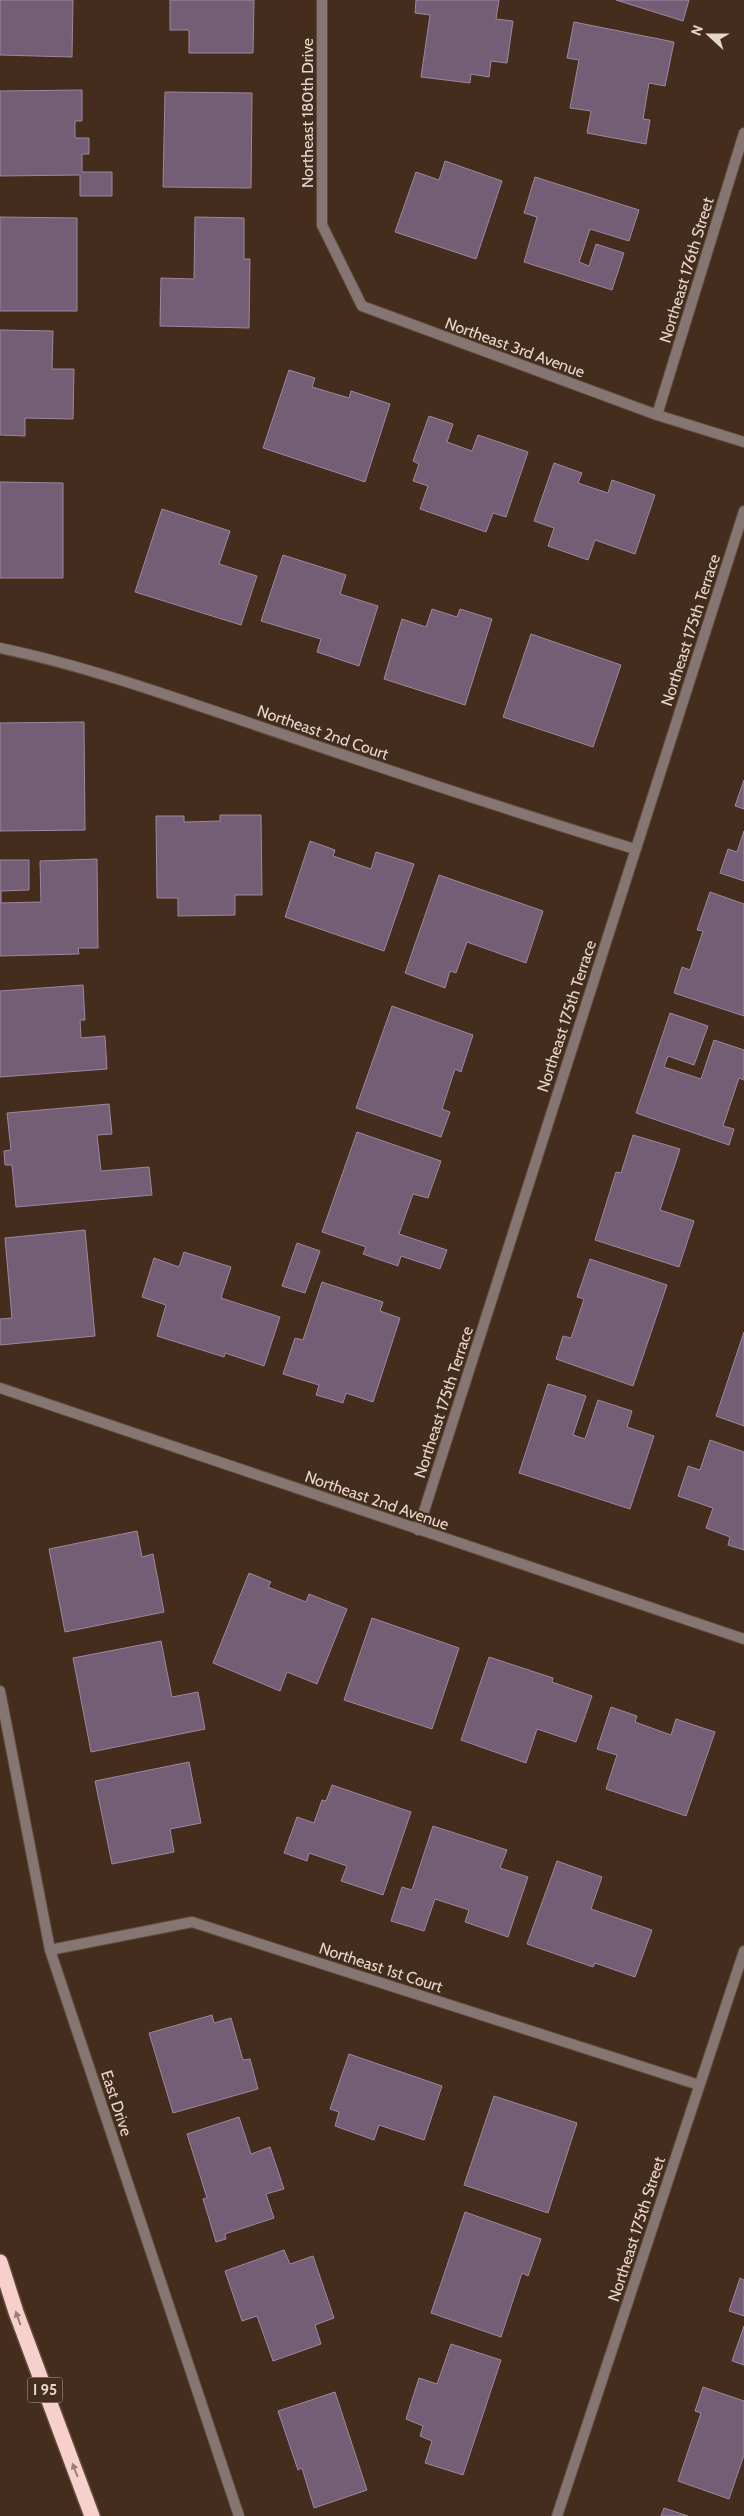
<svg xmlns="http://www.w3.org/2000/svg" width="744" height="2516" viewBox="0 0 744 2516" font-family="Cabin,sans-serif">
<rect width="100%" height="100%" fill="#442d1c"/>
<!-- building -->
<g fill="#735e75" stroke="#9e87a0">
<polygon points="0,0 73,0 72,57 0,55"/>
<polygon points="170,0 254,0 253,53 189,53 189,30 170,30"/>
<polygon points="416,0 499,0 496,19 513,21 507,63 491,61 489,77 471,74 470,83 421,77 430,15 415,13"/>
<polygon points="616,0 689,0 683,21"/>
<polygon points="574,22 674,42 665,86 649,83 643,119 650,120 646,144 587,133 591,111 570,108 579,60 567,58"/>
<polygon points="82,90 82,121 75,121 75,138 89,138 89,154 82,154 82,172 112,172 112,196 80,196 80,175 0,176 0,91"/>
<polygon points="165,92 252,93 251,188 163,187"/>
<polygon points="445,161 502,181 476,259 395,232 416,172 439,180"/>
<polygon points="535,177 639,210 629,241 590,229 579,262 589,266 596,244 624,253 612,290 524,262 537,217 524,213"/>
<polygon points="0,217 77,218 77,311 0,311"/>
<polygon points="195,217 244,218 244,259 250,259 249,328 160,326 161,278 194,279"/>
<polygon points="0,330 53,331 52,369 74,369 73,419 25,418 25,436 0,435"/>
<polygon points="289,370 315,378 312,387 349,398 351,391 390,404 365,482 263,448"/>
<polygon points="429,416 453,424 447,442 472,451 478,435 528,452 506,517 493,513 486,532 420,509 428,486 413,481 419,464 413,461"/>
<polygon points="554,463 582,473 578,483 608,493 612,480 655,495 635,554 595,540 588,560 548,546 554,528 534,521"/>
<polygon points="0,482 63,483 63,578 0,578"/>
<polygon points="162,509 230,531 219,564 257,576 241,625 135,592"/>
<polygon points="283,555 346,575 340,594 378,606 359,666 317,652 321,639 261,621"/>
<polygon points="432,609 457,617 460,609 492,619 465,705 384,679 402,619 426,627"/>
<polygon points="531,634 621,665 593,747 503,717"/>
<polygon points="84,722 85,830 0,831 0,723"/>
<polygon points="744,780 744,809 735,806"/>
<polygon points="220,815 261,815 262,895 235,895 235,915 178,916 178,898 157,898 156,816 184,816 184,822 220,821"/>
<polygon points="744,831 744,881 720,873 728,849 737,852"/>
<polygon points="310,841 335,850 333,856 371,869 376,852 414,864 384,951 285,917"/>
<polygon points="97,859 98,948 78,948 79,954 0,956 0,860 29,860 29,890 1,891 1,903 41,902 40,861"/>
<polygon points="439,875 543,911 526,963 467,942 456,973 450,971 445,988 405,973"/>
<polygon points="710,892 744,904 744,1016 674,993 682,967 690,970 703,931 697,930"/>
<polygon points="83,985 85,1020 80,1020 81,1038 105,1036 107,1069 0,1077 0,991"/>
<polygon points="392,1006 473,1035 461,1072 455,1069 442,1109 450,1112 441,1137 356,1108"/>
<polygon points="670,1013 708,1026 694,1065 668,1056 664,1067 701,1079 714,1040 744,1050 744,1080 739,1078 723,1126 734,1129 729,1145 636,1113"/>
<polygon points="109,1104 112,1134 97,1135 101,1171 149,1167 152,1195 16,1207 12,1165 5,1165 4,1151 11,1150 7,1113"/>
<polygon points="357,1132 441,1161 428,1198 413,1194 399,1234 447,1250 440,1269 401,1256 398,1266 363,1254 366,1247 322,1232"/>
<polygon points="633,1135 680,1149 660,1210 694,1221 679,1267 595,1240 616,1172 621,1173"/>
<polygon points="85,1230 95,1336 0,1345 0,1319 12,1318 5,1238"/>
<polygon points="297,1243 320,1251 305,1293 282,1286"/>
<polygon points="184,1252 231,1267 221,1298 280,1317 264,1366 225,1353 224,1357 157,1336 166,1305 142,1297 154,1258 179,1267"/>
<polygon points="590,1259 667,1285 633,1386 556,1359 563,1336 571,1338 584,1299 577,1297"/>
<polygon points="322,1282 383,1302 380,1311 400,1318 373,1402 346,1393 343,1403 330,1399 316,1395 319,1385 283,1374 295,1338 303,1340"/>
<polygon points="744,1332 744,1426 716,1416"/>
<polygon points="548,1384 586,1396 573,1435 585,1439 598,1400 632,1411 627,1427 654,1436 630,1509 519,1473"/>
<polygon points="710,1440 744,1452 744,1550 728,1545 730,1537 706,1528 713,1508 678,1496 688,1466 700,1470"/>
<polygon points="137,1531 142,1557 153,1554 164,1612 65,1632 49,1549"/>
<polygon points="249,1573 271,1582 268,1587 306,1602 309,1594 347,1609 317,1684 287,1672 280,1691 213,1663"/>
<polygon points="372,1618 459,1648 432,1729 344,1700"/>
<polygon points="161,1641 172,1697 198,1692 205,1729 91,1752 73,1658"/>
<polygon points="489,1657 553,1678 552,1682 592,1696 576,1742 537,1729 526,1763 461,1740"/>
<polygon points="611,1707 637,1716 635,1722 671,1735 676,1719 715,1732 686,1816 606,1789 617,1755 597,1749"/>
<polygon points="189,1762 201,1823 170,1829 174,1852 112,1864 95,1781"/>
<polygon points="332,1785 411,1812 383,1895 341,1881 347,1866 309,1853 307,1861 284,1853 297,1817 314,1823 322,1800 326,1801"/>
<polygon points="433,1826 507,1850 500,1868 528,1877 508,1937 465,1922 469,1910 435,1899 424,1931 391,1921 402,1887 412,1890"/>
<polygon points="557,1861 602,1877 591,1909 652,1930 635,1977 595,1963 593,1967 527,1944"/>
<polygon points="212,2015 214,2023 231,2018 243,2060 250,2059 258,2089 173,2113 149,2033"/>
<polygon points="349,2054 442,2086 424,2140 379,2125 374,2140 335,2126 339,2112 330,2109"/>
<polygon points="494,2096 577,2123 548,2213 464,2185"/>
<polygon points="239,2117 251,2154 270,2147 284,2189 266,2194 274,2218 225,2234 226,2239 216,2242 203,2199 207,2198 187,2134"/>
<polygon points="465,2212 541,2239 528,2276 522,2273 501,2337 431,2313"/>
<polygon points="284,2250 290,2264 313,2256 334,2318 315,2325 321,2344 273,2361 257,2316 242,2321 225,2271"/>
<polygon points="740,2278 744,2280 744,2316 729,2311"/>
<polygon points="744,2326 744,2365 732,2361"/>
<polygon points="451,2344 501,2360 463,2475 425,2463 432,2441 420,2436 423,2426 406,2419 419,2378 437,2384"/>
<polygon points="703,2387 744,2401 744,2455 729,2499 678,2481 701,2413 695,2411"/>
<polygon points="335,2392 367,2490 314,2508 302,2468 298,2470 278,2411"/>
<polygon points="664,2508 688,2516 661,2516"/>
</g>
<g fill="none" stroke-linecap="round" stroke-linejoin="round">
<defs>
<g id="minor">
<polyline points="322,0 322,225 362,306 657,415 744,442"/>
<polyline points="657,415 744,133"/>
<path d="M0,648C96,668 189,703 282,734C399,774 517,813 635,849"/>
<polyline points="418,1530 744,511"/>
<polyline points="0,1691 50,1950 239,2516"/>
<polyline points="50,1950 192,1922 699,2085"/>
<polyline points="557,2516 744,1951"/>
</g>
<polyline id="tertiary" points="0,1388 744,1639"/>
<polyline id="motorway" points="0,2262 16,2312 92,2516"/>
</defs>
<!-- minor casing -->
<use href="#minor" stroke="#614b3c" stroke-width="12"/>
<!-- tertiary casing -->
<use href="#tertiary" stroke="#614b3c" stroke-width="12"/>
<!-- motorway casing -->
<use href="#motorway" stroke="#614b3c" stroke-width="18"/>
<!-- minor -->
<use href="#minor" stroke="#857573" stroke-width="10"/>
<!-- tertiary -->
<use href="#tertiary" stroke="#857573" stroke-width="10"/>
<!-- motorway -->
<use href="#motorway" stroke="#f7d0cc" stroke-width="15"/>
</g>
<!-- one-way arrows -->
<defs><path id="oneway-solid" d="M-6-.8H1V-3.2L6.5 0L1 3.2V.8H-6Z" transform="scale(1.25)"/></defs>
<g fill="#9e7e74">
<use href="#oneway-solid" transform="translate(18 2318) rotate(-110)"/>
<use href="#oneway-solid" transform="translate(75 2470) rotate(-111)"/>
</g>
<g text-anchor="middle" stroke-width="4.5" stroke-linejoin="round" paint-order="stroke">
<!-- shield labels -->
<rect fill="#442d1c" stroke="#b5a397" stroke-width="1" x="27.5" y="2377.5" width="35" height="25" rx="4"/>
<g font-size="15" font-weight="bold" fill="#e6d6cc">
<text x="45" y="2395">I 95</text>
</g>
<!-- street labels -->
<g font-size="16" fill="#e6d6cc" stroke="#442d1c">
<text transform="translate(307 113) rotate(-90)" y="6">Northeast 180th Drive</text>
<text transform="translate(686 270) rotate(-73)" y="6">Northeast 176th Street</text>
<text transform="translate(515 347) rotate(20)" y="6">Northeast 3rd Avenue</text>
<text transform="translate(690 630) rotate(-72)" y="6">Northeast 175th Terrace</text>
<text transform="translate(323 732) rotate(19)" y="6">Northeast 2nd Court</text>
<text transform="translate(566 1016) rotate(-72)" y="6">Northeast 175th Terrace</text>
<text transform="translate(443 1402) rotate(-72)" y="6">Northeast 175th Terrace</text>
<text transform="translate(377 1500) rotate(19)" y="6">Northeast 2nd Avenue</text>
<text transform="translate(381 1967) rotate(18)" y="6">Northeast 1st Court</text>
<text transform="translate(117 2103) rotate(72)" y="6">East Drive</text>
<text transform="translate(636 2229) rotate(-72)" y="6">Northeast 175th Street</text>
</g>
</g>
<!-- north arrow -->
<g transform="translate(709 35) rotate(291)" stroke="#442d1c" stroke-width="4" paint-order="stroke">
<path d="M0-4L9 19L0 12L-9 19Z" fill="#e6d6cc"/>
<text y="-8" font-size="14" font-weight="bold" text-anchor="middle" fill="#e6d6cc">N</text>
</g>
</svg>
